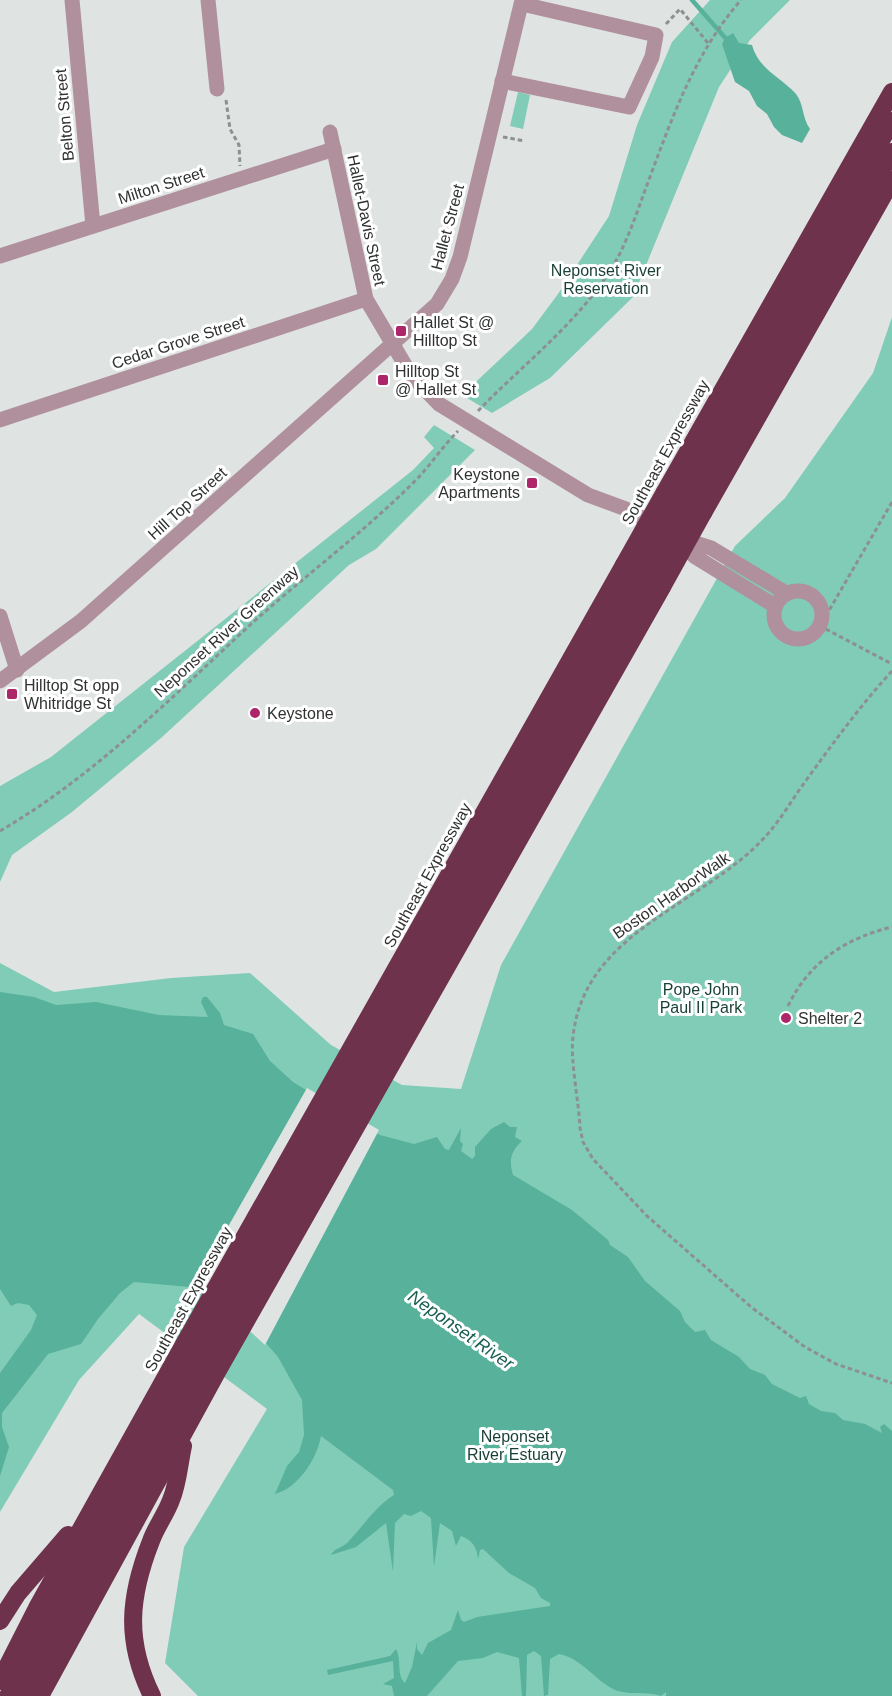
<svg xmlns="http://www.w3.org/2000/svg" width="892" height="1696" viewBox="0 0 892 1696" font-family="Arial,sans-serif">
<rect width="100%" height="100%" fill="#dfe4e2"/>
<!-- green -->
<g fill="#81ccb7">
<polygon points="710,0 790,0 750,40 719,87 633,297 550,378 492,413 462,395 532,329 558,294 609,216 637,125 672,42"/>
<polygon points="518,92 530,95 523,129 510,126"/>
<polygon points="892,317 892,1696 198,1696 165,1663 184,1547 267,1409 139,1314 79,1380 0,1512 0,963 54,992 171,978 250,973 331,1045 402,1085 461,1089 501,965 735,546 785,498 873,373"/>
<polygon points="434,425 475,450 376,549 349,565 161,738 72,812 12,855 0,882 0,786 51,757 413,470 434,448 424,437"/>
</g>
<!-- water -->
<g fill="#58b19a">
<path d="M733,33L739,43L752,45C759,70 780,76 796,94C804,104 802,118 810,129L802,143L782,135L774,127L767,114L757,106L749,91L735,82L722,44L725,38Z"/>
<path d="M0,992L34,997L56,1005L96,1002L159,1015L208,1017L201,1002L203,997H207L220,1013L224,1025L253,1034L270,1061L293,1082L380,1135L414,1144L437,1137L445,1149L449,1150L461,1128L460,1141L463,1144L461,1151L472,1159L475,1156V1147L491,1129L504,1122L510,1127H517L515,1137L522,1141C510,1152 509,1161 513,1175L572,1210L608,1240L610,1245L628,1257L645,1281L680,1311L685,1322L695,1332L705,1330L711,1340L739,1357L750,1369L765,1375L772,1384L800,1398L806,1396L809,1404L821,1411L835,1413L843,1420L865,1424L882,1433L880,1427L884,1424L892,1431V1696H666V1692L661,1696C649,1691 626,1696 613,1689C594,1679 581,1658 559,1654L550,1659L548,1695L544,1696L541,1656L534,1651L527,1655L526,1696H522L519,1658L497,1652L483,1658L458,1661L427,1696H394L392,1686L383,1684L394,1678L393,1661L328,1675L327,1670L390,1656L396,1649C402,1660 396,1675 405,1683L412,1667L417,1642V1649L422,1655L428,1643L451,1630L458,1610L461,1620L464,1622L477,1617L550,1606V1603L541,1598L535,1588L509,1573L483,1549L480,1550L478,1559C477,1547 472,1540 461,1536L456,1546L452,1531L440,1523L434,1567L431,1518L421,1511L411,1516L404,1514L395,1523L393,1572L386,1523L356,1547L331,1555C335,1547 343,1548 349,1541C364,1525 376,1506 394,1495L393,1490L321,1436C317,1459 298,1488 275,1494L287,1466L299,1452L304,1435L302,1400L278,1357L258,1334L201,1288L134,1282L120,1293L98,1319L81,1344L48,1354L2,1413V1427L9,1447L0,1476V1373L31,1330L37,1315L29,1305L18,1303L11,1306L0,1289Z"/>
</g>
<!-- pier -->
<polygon fill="#dfe4e2" points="307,1088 379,1130 265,1345 209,1294 192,1290"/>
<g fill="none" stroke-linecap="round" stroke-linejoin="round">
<!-- stream -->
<polyline stroke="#58b19a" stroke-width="4.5" points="692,0 728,41"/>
<!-- path -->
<g stroke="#8c908f" stroke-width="3" stroke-dasharray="4.5 3" stroke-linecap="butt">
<polyline points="666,24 680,9 708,43"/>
<polyline points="226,100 230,129 239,145 240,166"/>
<polyline points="503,137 525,141"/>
<path d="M478,411C525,362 585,318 618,257C630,234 638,209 647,185C672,118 694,54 741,0"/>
<polyline points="892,502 820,626 892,664"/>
<path d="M892,671C859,707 831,746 802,786C790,803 779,822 765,837C702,906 584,931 573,1037C570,1061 579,1102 580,1128L583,1142L593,1159L647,1216L751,1307L805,1347L836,1364L892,1383"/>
<path d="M0,831C94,776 170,699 249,626C303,577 362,534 414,482C430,466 442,447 458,431"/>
<path d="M788,1006C809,962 846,938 892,927"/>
</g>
<!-- minor -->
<g stroke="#b0909c" stroke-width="15">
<polyline points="72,0 93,226"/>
<polyline points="208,0 217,89"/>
<polyline points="502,81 629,107 652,57 656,35 522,4"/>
<polyline points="330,132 366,299 411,375 439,404 588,495 626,509 658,527"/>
<polyline points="0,256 334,149"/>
<polyline points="0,420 366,299"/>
<polyline points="679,538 711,548 786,593"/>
<polyline points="679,538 694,556 775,606"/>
<circle cx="798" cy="615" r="24"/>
<polyline points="0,616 17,670"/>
<polyline points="0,681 81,621 437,304 452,279 460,257 522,0"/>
</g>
<!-- highway -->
<g stroke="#6f324c" stroke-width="18">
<polyline points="665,492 892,92"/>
<polyline points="678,499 892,121"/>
<polyline points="691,507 892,152"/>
<polyline points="703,513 892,180"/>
<polyline points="0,1621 18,1593 68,1535"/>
<polyline points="0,1681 37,1608 182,1348 624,565"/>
<polyline points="8,1696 49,1615 193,1356 636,572"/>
<polyline points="25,1696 74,1602 206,1365 650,580"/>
<polyline points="40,1696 217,1372 662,587"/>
<path d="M152,1696C125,1641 129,1597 151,1541C156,1527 166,1514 171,1500C178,1484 179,1464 183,1446"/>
</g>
<!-- highway-bridge -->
<g stroke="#6f324c" stroke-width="18">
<polyline points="624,565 665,492"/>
<polyline points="636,572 678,499"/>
<polyline points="650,580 691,507"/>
<polyline points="662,587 703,513"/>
</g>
</g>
<!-- markers -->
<g fill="#ad266a" stroke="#fff" stroke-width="2">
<rect x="395" y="325" width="12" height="12" rx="3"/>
<rect x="377" y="374" width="12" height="12" rx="3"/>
<rect x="526" y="477" width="12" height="12" rx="3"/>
<rect x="6" y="688" width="12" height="12" rx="3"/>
<circle cx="255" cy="713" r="6"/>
<circle cx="786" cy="1018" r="6"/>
</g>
<g text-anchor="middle" stroke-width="6" stroke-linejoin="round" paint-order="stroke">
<!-- street labels -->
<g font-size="16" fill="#2f3231" stroke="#fff">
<text transform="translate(64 115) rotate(-95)" y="6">Belton Street</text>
<text transform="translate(161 185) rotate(-18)" y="6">Milton Street</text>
<text transform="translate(367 220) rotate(78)" y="6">Hallet-Davis Street</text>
<text transform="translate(447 227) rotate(-75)" y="6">Hallet Street</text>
<text transform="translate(178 342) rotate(-18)" y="6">Cedar Grove Street</text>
<text transform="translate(665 452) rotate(-61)" y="6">Southeast Expressway</text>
<text transform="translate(187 503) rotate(-42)" y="6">Hill Top Street</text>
<text transform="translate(226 631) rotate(-42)" y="6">Neponset River Greenway</text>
<text transform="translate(427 875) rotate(-61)" y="6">Southeast Expressway</text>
<text transform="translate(671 895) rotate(-35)" y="6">Boston HarborWalk</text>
<text transform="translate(188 1299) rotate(-61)" y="6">Southeast Expressway</text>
</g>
<!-- park labels -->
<g font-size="16" fill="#173f35" stroke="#fff">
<text x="606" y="276">Neponset River<tspan x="606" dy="18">Reservation</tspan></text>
<text x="701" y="995">Pope John<tspan x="701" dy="18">Paul II Park</tspan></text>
<text x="515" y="1442">Neponset<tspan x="515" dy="18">River Estuary</tspan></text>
</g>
<!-- poi labels -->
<g font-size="16" fill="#2f3231" stroke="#fff" text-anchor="start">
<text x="413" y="328">Hallet St @<tspan x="413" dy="18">Hilltop St</tspan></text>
<text x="395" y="377">Hilltop St<tspan x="395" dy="18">@ Hallet St</tspan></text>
<text x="520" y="480" text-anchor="end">Keystone<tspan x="520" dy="18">Apartments</tspan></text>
<text x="24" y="691">Hilltop St opp<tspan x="24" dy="18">Whitridge St</tspan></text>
<text x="267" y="719">Keystone</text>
<text x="798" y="1024">Shelter 2</text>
</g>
<!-- water labels -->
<g font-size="18" font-style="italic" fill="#196050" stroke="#fff">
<text transform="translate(461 1330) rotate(35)" y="6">Neponset River</text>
</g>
</g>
</svg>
